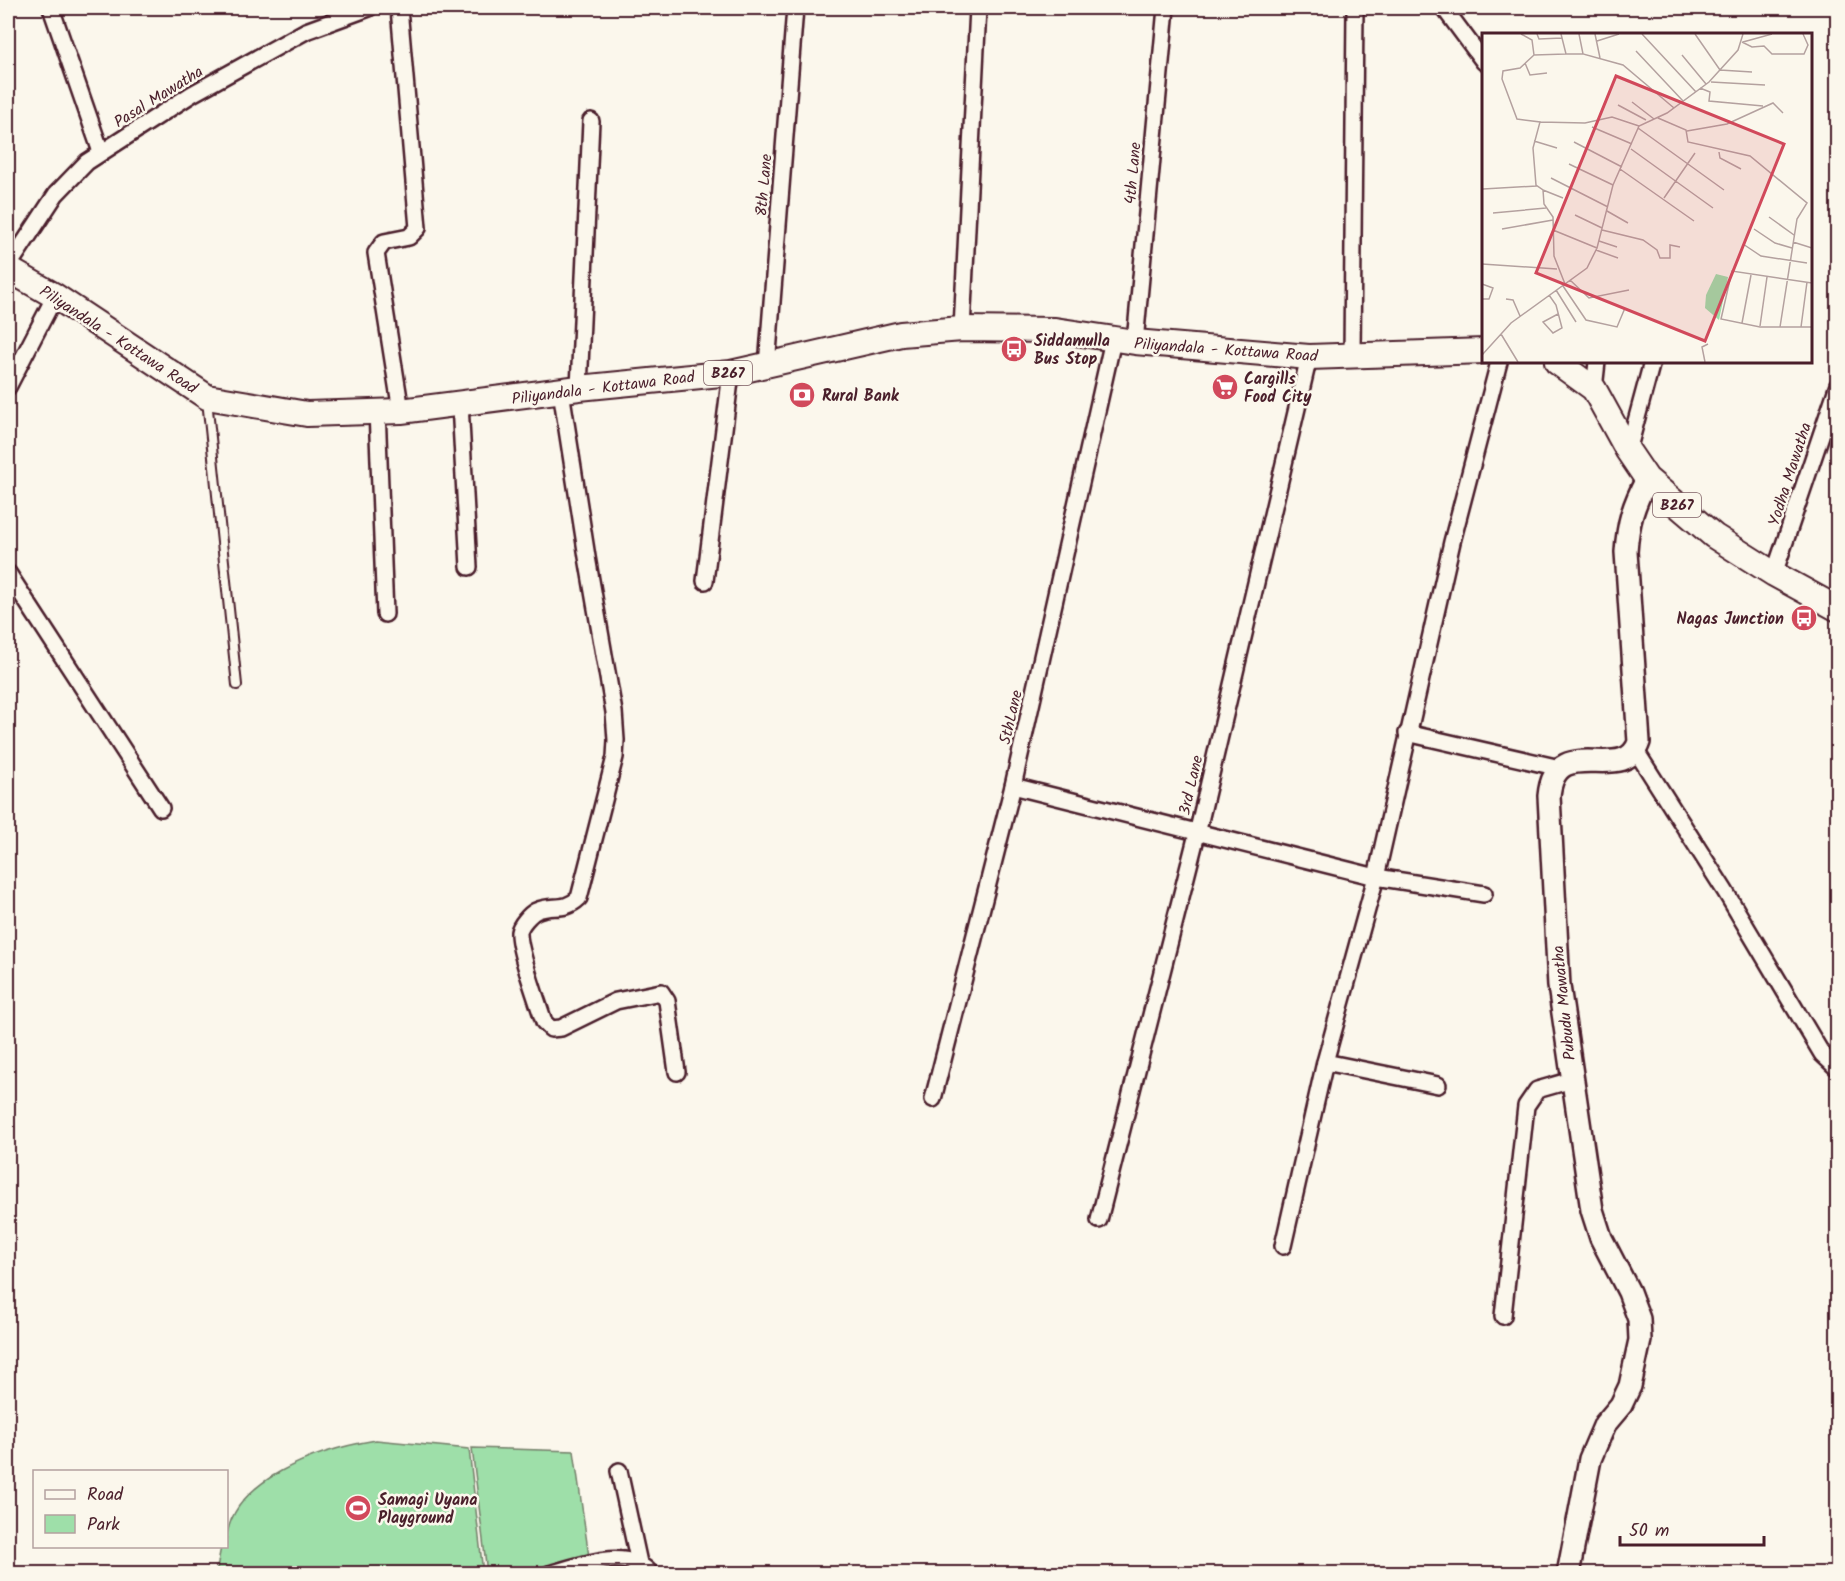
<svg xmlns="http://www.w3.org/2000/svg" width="1845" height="1581" viewBox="0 0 1845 1581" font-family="Kalam,sans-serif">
<rect width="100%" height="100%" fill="#fbf7ec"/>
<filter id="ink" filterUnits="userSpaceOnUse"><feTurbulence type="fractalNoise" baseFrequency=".0167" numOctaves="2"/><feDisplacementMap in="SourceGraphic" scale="12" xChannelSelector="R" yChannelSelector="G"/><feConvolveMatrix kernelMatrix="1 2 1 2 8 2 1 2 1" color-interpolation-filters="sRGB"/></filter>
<g filter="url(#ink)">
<!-- green -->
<g fill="#9edfa9" stroke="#747f6a" stroke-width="1.5">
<path d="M376,1440L469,1449L483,1573H216L221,1547L226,1546C226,1479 322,1449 376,1440Z"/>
<polygon points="472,1448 574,1451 589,1557 521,1573 487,1573"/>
</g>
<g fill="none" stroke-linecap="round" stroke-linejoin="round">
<defs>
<polyline id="lane" points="207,400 237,685"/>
<g id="street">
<polyline points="51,8 101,152"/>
<polyline points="399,8 418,228 409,237 384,242 376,253 401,411"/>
<polyline points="1444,8 1484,62"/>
<polyline points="8,267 56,194 87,162 192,94 306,31 369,8"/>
<polyline points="962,329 978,8"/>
<polyline points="1135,342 1166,8"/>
<polyline points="1352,356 1355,8"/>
<polyline points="767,366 795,8"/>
<polyline points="8,387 55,296"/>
<polyline points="579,388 591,121"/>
<polyline points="1594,389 1597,362"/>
<path d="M561,391L587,557L614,712L616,740L615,757L579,898C563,913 553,903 536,911C530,914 520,925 519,932C518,949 538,1003 544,1022L551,1029L561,1028L616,1001L661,992L667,1001L677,1072"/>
<polyline points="460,404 469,567"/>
<polyline points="377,410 385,614"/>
<polyline points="1628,451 1652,362"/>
<polyline points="8,573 161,808"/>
<polyline points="1774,574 1838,385"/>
<polyline points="705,581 731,373"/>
<polyline points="1407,733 1560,768"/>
<polyline points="1636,751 1725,891 1822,1054 1838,1069"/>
<polyline points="1013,786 1376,877 1484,894"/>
<polyline points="1325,1062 1438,1085"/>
<polyline points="933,1099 1013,786 1113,340"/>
<polyline points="1099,1220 1197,834 1309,357"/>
<polyline points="1283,1246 1325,1062 1376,877 1452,542 1499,362"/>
<polyline points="1503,1316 1526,1106 1537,1090 1572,1080"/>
<polyline points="619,1471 639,1563"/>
<path d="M549,1574C579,1566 627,1546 651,1574"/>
</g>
<path id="secondary" d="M1568,1574L1590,1459L1605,1424L1621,1405L1630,1386L1640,1340L1639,1319L1629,1292L1601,1238L1592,1210L1559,986L1549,796C1555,730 1624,787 1639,742L1626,552C1628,522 1633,506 1647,479"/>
<g id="primary">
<polyline points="8,269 55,296 207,397 307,414 401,411 579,388 731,373 901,334 962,329 1055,330 1135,342 1309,357 1484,351"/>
<polyline points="1557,362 1594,389 1628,451 1647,479 1714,536 1774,574 1838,609"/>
</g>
</defs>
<!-- lane casing -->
<use href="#lane" stroke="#4a1f2b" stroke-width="12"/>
<!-- street casing -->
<use href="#street" stroke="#4a1f2b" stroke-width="20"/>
<!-- secondary casing -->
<use href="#secondary" stroke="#4a1f2b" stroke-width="26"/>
<!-- primary casing -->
<use href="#primary" stroke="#4a1f2b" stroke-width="28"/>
<!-- lane -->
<use href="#lane" stroke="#fbf7ec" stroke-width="8"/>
<!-- street -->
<use href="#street" stroke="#fbf7ec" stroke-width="15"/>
<!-- secondary -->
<use href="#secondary" stroke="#fbf7ec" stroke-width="21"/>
<!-- primary -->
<use href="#primary" stroke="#fbf7ec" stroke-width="24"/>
</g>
</g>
<!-- icons -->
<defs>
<symbol id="bus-disc" viewBox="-11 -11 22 22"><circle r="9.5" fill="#d1495b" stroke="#fbf7ec"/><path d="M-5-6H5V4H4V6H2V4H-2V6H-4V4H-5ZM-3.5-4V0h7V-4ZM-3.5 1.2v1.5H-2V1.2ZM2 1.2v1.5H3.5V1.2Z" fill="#fff"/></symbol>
<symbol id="supermarket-disc" viewBox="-11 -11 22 22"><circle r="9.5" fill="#d1495b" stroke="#fbf7ec"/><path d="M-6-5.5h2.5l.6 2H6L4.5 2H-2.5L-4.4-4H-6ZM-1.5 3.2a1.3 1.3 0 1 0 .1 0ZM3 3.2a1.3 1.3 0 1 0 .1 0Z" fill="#fff"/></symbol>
<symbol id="bank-disc" viewBox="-11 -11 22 22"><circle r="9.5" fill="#d1495b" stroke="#fbf7ec"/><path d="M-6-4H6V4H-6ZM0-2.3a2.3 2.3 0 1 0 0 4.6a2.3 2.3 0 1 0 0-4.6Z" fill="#fff"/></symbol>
<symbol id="stadium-disc" viewBox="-11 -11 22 22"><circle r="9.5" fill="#d1495b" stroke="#fbf7ec"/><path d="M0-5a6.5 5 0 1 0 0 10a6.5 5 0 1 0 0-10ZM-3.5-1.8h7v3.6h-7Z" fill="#fff"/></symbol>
</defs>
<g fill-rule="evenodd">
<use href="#bus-disc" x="999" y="334" width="30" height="30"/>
<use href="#supermarket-disc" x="1210" y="372" width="30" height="30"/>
<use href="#bank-disc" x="787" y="380" width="30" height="30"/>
<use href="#bus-disc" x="1789" y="603" width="30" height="30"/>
<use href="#stadium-disc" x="343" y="1493" width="30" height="30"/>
</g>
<g text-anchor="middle" stroke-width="5" stroke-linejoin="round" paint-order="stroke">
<!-- shield labels -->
<g fill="#fbf7ec" stroke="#7f6065" stroke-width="1.5">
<rect x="704" y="361" width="48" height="24" rx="4.5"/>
<rect x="1653" y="493" width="48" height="24" rx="4.5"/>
</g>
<g font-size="15" font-weight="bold" fill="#4a1f2b">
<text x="728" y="378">B267</text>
<text x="1677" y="510">B267</text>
</g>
<!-- street labels -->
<g font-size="16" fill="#4a1f2b" stroke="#fbf7ec">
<text transform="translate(158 96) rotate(-32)" y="6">Pasal Mawatha</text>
<text transform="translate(1132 173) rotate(-85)" y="6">4th Lane</text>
<text transform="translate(763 185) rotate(-85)" y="6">8th Lane</text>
<text transform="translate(119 339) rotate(33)" y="6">Piliyandala - Kottawa Road</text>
<text transform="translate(1226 349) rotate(4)" y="6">Piliyandala - Kottawa Road</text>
<text transform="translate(603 387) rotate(-7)" y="6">Piliyandala - Kottawa Road</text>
<text transform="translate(1789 474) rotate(-72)" y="6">Yodha Mawatha</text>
<text transform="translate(1010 717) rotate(-77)" y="6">5thLane</text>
<text transform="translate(1190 785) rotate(-77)" y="6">3rd Lane</text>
<text transform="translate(1563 1003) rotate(-96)" y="6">Pubudu Mawatha</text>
</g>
<!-- poi labels -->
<g font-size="16" font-weight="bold" fill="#4a1f2b" stroke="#fbf7ec" text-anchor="start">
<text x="1034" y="346">Siddamulla<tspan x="1034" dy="18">Bus Stop</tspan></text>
<text x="1244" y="384">Cargills<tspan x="1244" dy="18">Food City</tspan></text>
<text x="822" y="401">Rural Bank</text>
<text x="1784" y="624" text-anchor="end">Nagas Junction</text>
<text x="378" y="1505">Samagi Uyana<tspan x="378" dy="18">Playground</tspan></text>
</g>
</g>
<!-- overview -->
<g transform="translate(1482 33)">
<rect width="330" height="330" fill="#fbf7ec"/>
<path d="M234,241L246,244L237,287L223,275L224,262Z" fill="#9edfa9"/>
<path fill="none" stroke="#b4a19f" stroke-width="1.5" d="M39,1L50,7L52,22L84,21M55,1L57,6L80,5M79,1L84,21H101M97,1L101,21L141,32L192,75M113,1L118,25M160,1L214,59M213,1L238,37L270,39M115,8L137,1M260,9L270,14L282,13L290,21H322L326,12L321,1M261,9L290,1M154,18L201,68M52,22L38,35L21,38L20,46L35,86L58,89L51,115L54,152L61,157L62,171L71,184L72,223L83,251M200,22L224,51M43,30L48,42L65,40M229,49L283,52M218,55L228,59L227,68L281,73M150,69L172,86M136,72L164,87M176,85L204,97L206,109L268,123L325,170L315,186L298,294M58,89L103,90L130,84L157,93M110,94L150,111M156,95L242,157M205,98L245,91L291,70L301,80M52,108L75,115M92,109L140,134M149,116L231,175M237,119L238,125L259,136M87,131L131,152M138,136L212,188M69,145L126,174M1,156L55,153M61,157L81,165M182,165L213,120M125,178L146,190M11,180L64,175M93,182L120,195M287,184L312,202M20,196L71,187M272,196L293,210L310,215M71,197L115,215M120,197L161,207L175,217L178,225H188V212L198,214M117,208L135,214M311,209L330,215M261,211L279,223L325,230M114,217L136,225M0,231L75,236M88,247L107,265L147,257M330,250L250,238L239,286L278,294H330M0,251L11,255L7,266H0M81,253L104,287L135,294L143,275M74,257L94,289M67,262L74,272L80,295L71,300L61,289L76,281M24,266L31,267L38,283M260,290L269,242M278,293L285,244M319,294L325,249M19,301L36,329M0,322L29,290L105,235L115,215L131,152L157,93L185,80L227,49L256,17L261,1M223,329L220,314L226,311"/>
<path fill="#d1495b" fill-opacity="0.15" stroke="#d1495b" stroke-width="3" d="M134,43L302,111L223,308L54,240Z"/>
<rect width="330" height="330" fill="none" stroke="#4a1f2b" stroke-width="3"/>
</g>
<!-- margin -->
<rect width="1845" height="1581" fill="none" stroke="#fbf7ec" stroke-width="30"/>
<rect x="15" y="15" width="1815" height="1551" fill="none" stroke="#4a1f2b" stroke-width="2" filter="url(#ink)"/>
<!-- legend -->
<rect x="33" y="1470" width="195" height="78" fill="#fbf7ec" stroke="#b4a19f" stroke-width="1.5"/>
<rect x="45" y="1490" width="30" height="9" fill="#fbf7ec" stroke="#b4a19f" stroke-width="1.5"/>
<text x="87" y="1500" font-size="18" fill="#4a1f2b">Road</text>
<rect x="45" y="1515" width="30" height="18" fill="#9edfa9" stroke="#b4a19f" stroke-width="1.5"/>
<text x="87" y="1530" font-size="18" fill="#4a1f2b">Park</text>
<!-- scale -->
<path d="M1620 1536v9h144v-9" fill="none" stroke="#4a1f2b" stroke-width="3"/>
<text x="1629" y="1536" font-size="18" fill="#4a1f2b" stroke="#fbf7ec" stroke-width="4.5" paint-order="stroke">50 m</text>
</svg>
